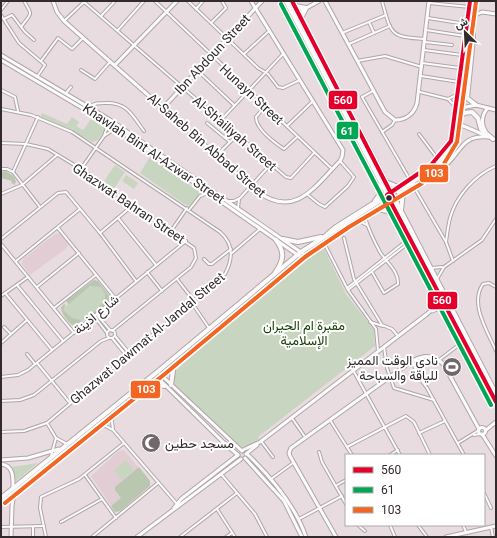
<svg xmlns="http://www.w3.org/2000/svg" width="497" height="538" viewBox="0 0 497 538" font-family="Roboto,Vazirmatn,sans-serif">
<rect width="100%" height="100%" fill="#e8dce0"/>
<!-- built -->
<g fill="#e2cdd5">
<polygon points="60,233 69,244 64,250 30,275 22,264 23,259 55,234"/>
<polygon points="124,450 150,481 150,486 120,511 115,512 91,476 119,451"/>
</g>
<!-- green -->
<g fill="#c8d5c0">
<polygon points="42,113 67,124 72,117 79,122 76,126 83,130 92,118 103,125 105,130 98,140 92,142 70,129 40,117"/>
<polygon points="150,157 199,192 199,195 190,206 184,204 140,173"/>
<polygon points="115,165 125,172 113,190 103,183"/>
<polygon points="126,175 138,183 134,189 122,181"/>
<polygon points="323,247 346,294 374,330 375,346 258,437 259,439 249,446 239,447 176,388 174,384 173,374 188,359"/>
<polygon points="94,280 98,281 110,295 110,300 75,327 65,317 61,308 64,304 67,306 68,303 66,301"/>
<polygon points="126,460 134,470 122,480 114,470"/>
<polygon points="38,463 16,481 12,467"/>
</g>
<!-- forest -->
<g fill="#b9c7b1">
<polygon points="6,171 13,176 16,181 14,187 14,184 11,183 12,181 1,178 1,172"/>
<path d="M94,280L98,281L110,298L109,302L86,320L84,318C90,317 106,304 105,294L101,287L90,286L69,304L66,301Z"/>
<path d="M64,304L65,305L63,310L72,318L81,320L80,322L82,324L77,327C70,326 62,315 61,308Z"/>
<polygon points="139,467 150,481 150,486 120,511 115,512 111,506 121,498 115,490 115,487"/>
</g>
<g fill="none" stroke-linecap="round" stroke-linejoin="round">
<!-- highway-tunnel -->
<g stroke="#c4b8bc" stroke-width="4" stroke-dasharray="4 2" stroke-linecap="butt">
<polyline points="381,200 395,192"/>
<polyline points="383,204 399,193"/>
</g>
<defs>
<g id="street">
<polyline points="83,1 286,177 291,178 314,153"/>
<polyline points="155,1 332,169"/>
<polyline points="188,1 258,68 268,74 278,87 283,88 300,80"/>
<path d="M382,1C391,34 390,37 424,39"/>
<polyline points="429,3 470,7"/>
<polyline points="196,9 203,1"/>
<polyline points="1,10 8,1"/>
<polyline points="1,15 19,43 45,65 37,77"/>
<polyline points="101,16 115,1"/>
<polyline points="428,18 466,24"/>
<polyline points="4,19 12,15 25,32 34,40"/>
<polyline points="64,21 84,2"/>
<polyline points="369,22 374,33"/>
<polyline points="211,23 226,8 222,1"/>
<path d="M21,27C32,12 33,16 24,1"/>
<polyline points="118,30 144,1"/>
<polyline points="426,30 465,36"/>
<polyline points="342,33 386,15"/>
<polyline points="425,42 452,45"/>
<polyline points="349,44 390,26"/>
<polyline points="424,50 462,55"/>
<polyline points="244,54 269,31"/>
<polyline points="41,61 58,38 72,49 83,38"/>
<polyline points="357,61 385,56 422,67"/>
<polyline points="422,63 460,68"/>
<polyline points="81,70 95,79 110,62"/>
<polyline points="198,71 234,105"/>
<polyline points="421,76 459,82"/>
<polyline points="1,90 15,97 18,111"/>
<polyline points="373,91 362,97 410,180"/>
<polyline points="420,92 448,99 455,106"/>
<polyline points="66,93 71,87"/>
<polyline points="448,99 456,95"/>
<path d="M265,106L256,117C256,129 275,143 284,149L297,137"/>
<path d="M89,107C94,103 99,103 105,103C127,102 132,115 144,131"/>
<path d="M1,109L31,115L72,132L220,232C234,244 233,259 225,274L47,423L24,431L1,432"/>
<polyline points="221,120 283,54"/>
<polyline points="207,123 230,142"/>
<polyline points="287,126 313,101"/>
<polyline points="382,132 392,125 395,120"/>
<polyline points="419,134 437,158"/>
<polyline points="104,136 107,127 105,123"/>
<polyline points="1,143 26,144 48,149 81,169 194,248 196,258 191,267 112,331"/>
<polyline points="216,156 238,134"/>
<polyline points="1,169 7,169 13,172 40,207"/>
<polyline points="81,169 104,136 116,128"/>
<polyline points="13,172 38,117"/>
<polyline points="414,187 446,242 453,261"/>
<polyline points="1,194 22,185 57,155"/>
<polyline points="308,195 319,204 325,207 348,186 354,177 340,161"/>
<polyline points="228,201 234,201 240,198 271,164"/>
<polyline points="238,208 239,199"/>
<polyline points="189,210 200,196 208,193"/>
<polyline points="118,218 156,265"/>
<path d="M365,218C369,230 374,241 380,252C386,262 399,271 398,284L384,293L372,272"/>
<polyline points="359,221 367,225"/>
<polyline points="58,228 115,298"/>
<polyline points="171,231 187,208"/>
<polyline points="100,233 132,206"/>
<polyline points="344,238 354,279 382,325 392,329 398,336"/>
<polyline points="1,239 58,193 66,192 100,233 136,281"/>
<path d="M446,242C447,234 448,226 450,218C456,196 475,175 496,166"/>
<polyline points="324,243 348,290 376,329 378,351"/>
<polyline points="1,244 74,333"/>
<polyline points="232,253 260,229"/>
<polyline points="204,259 209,264 212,264 231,249"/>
<polyline points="16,261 80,209"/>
<polyline points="431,268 442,267"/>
<polyline points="147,272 162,291"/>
<polyline points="177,279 194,301"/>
<polyline points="437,279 444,267 482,240 496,219"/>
<polyline points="17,285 63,341"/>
<polyline points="37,287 79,253"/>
<path d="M496,287L489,283L483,284C469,304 488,332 496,351"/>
<polyline points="347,288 410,238"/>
<polyline points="348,290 411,241"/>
<polyline points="5,293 52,350"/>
<polyline points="1,296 28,277"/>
<polyline points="192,303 209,328"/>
<polyline points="54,308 96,275"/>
<polyline points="97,315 110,330"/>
<polyline points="94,316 107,333"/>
<polyline points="370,322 383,326"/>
<polyline points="4,327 11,334"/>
<circle cx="111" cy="334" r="4"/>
<polyline points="115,336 129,353"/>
<polyline points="112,338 126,355"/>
<polyline points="1,343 27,320"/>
<polyline points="384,347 387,368 394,388 434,400"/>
<polyline points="27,354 35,364"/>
<polyline points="439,360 464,341"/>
<polyline points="412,361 419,377 427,388 464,455"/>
<polyline points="37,363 70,403"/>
<polyline points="353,370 400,455"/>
<polyline points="1,377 18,375 28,370 186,241"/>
<polyline points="1,401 20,400 34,395 101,341 109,338"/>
<polyline points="111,415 113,429"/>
<polyline points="292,418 305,437"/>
<polyline points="330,420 352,455"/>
<polyline points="47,423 56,438 67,444"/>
<polyline points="102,424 113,430 177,504"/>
<polyline points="419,433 445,421"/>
<polyline points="474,435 480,434"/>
<polyline points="261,441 273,457"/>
<polyline points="458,443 479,430"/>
<polyline points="347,447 406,416 414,422 430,455"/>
<polyline points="319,452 322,462 346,504"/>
<polyline points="390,455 398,450"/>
<polyline points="51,456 56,438"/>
<polyline points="221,474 255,514 267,537"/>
<polyline points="85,475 116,518"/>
<polyline points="271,479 293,463"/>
<polyline points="337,485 346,480"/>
<polyline points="484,493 491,508"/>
<polyline points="217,509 235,537"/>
<polyline points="299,519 342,496"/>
<polyline points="61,522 102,499"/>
<polyline points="358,525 365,531"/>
<polyline points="390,525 395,537"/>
<polyline points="418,525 427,537"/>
<polyline points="463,525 466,532"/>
<polyline points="1,527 44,526"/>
<polyline points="33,527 33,537"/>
<polyline points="491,527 493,537"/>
<polyline points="46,537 40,508 41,497 79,479 124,443"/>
<polyline points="92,537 158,483"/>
<polyline points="180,537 237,493"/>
<polyline points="226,537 232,533"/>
</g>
<g id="secondary">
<path d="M53,1L57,12L64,21L258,192C296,219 315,186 340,161L342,157L343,150L251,1"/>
<path d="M325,1L385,112L395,120C406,120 414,114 417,103L429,1"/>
<polyline points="294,15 319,1"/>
<polyline points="473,16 482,12 496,14"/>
<polyline points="1,55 110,120 305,255"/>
<polyline points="1,60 116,128 302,258"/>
<polyline points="115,65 177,1"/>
<polyline points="163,108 262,1"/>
<polyline points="456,109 476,105 496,110"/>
<polyline points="454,122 487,136"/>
<path d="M486,132C481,125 481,115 488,108"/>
<path d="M446,165C463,149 462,135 489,137"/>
<polyline points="382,207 441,168 452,150"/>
<polyline points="327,234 335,227 428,168 443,152"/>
<polyline points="432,311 445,306"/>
<polyline points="160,374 242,451"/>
<polyline points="157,377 223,442 238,455"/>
<circle cx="482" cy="431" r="3.5"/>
<polyline points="486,430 496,422"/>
<polyline points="482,434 496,456"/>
<polyline points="243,450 260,442 427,314 442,300"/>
<polyline points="246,454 257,445"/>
<path d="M247,454C271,477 295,505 306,537"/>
<polyline points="245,458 284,501 302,537"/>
<polyline points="1,460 28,458 59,449"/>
<path d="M1,464C14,466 13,477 13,488"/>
<polyline points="174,508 181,499 238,455"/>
<polyline points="11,537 12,506 14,493"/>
<polyline points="137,537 241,459"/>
<path d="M336,537L290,456L289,453L291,448L412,361C423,355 435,354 444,365L479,429"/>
<polyline points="446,537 496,526"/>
</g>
<g id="highway">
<polyline points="286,1 496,402"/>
<polyline points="292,1 496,394"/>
<polyline points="295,6 306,8 301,18"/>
<polyline points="472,24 473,39 467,98 476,105"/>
<polyline points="472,26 475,1"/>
<polyline points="460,117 464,113 472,112 478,118 481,129 493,139"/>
<polyline points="426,176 439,166 453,148"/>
<polyline points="386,182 398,187"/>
<path d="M397,191C419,178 441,166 451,141L470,1"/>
<polyline points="399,193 414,184"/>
<polyline points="375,201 380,194 381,185"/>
<polyline points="379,209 398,214"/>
<polyline points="401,210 403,193"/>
<polyline points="283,239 298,242 321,237"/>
<path d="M275,273C284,260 285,252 276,240"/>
<polyline points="152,382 164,386"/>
<polyline points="171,385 174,364"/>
<polyline points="1,498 162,368 301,252 381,200"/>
<polyline points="1,503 161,375 305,255 383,204"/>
</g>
</defs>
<!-- street casing -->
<use href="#street" stroke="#aea6a8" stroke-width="4"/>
<!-- secondary casing -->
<use href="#secondary" stroke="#aea6a8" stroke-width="5"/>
<!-- highway casing -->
<use href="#highway" stroke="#aea6a8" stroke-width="6"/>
<!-- street -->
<use href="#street" stroke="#fcfafa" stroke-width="2"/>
<!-- secondary -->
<use href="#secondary" stroke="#fcfafa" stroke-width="3"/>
<!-- highway -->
<use href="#highway" stroke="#fcfafa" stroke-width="4"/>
<defs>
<polyline id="highway-bridge" points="453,148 457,131 470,42"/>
</defs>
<!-- highway-bridge casing -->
<use href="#highway-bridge" stroke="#aea6a8" stroke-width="6" stroke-linecap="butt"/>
<!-- highway-bridge -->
<use href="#highway-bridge" stroke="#fcfafa" stroke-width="4"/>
<defs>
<g id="bus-1">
<polyline points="292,1 394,199"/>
<polyline points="470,1 451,141 431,165 387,195 496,402"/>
</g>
<polyline id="bus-2" points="281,4 491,405"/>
<polyline id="bus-3" points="5,503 166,373 305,257 349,227 421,184 442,167 457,142 476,2"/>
</defs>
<!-- bus-1 casing -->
<use href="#bus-1" stroke="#fff" stroke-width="7"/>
<!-- bus-2 casing -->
<use href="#bus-2" stroke="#fff" stroke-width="7"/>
<!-- bus-3 casing -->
<use href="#bus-3" stroke="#fff" stroke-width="7"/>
<!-- bus-1 -->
<use href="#bus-1" stroke="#e4002b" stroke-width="4"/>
<!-- bus-2 -->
<use href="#bus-2" stroke="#00a651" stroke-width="4"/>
<!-- bus-3 -->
<use href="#bus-3" stroke="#f26522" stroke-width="4"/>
</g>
<!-- icons -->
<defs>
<symbol id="stadium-disc" viewBox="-11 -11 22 22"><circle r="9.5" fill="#72686c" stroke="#fff"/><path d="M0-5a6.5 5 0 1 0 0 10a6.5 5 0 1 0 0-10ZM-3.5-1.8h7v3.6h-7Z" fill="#fff"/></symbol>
<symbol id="mosque-disc" viewBox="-11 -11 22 22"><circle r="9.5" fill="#72686c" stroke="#fff"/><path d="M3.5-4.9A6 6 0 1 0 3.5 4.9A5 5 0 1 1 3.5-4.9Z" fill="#fff"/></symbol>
</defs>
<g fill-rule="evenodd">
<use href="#stadium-disc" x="441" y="356" width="22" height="22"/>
<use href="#mosque-disc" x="140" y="432" width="22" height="22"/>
</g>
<!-- markers -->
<circle fill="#322a2d" stroke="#fff" stroke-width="1.5" cx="389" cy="198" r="3.5"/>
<g text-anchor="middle" stroke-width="4" stroke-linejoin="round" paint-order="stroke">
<!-- street labels -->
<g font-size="13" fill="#322a2d" stroke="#fff">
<text transform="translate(212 54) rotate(-47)" y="5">Ibn Abdoun Street</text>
<text transform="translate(252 94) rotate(43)" y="5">Hunayn Street</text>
<text transform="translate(235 133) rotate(41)" y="5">Al-Sh'ailiyah Street</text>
<text transform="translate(207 145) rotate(41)" y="5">Al-Saheb Bin Abbad Street</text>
<text transform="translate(154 153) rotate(34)" y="5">Khawlah Bint Al-Azwar Street</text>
<text transform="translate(129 203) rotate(34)" y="5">Ghazwat Bahran Street</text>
<text transform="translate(96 314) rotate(-40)" y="5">شارع اذينة</text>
<text transform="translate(147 338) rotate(-40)" y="5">Ghazwat Dawmat Al-Jandal Street</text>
</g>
<!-- park labels -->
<g font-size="13" fill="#134104" stroke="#fff">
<text x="304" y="330">مقبرة ام الحيران<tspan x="304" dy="15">الإسلامية</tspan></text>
</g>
<!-- poi labels -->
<g font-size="13" fill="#322a2d" stroke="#fff" text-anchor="end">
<text x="438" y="365">نادي الوقت المميز<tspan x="438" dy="15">للياقة والسباحة</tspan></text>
<text x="165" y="448" text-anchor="start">مسجد حطين</text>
</g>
</g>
<g stroke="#fff" stroke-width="1.5">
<rect x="328" y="90" width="30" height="20" rx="4" fill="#e4002b"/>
<rect x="336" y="121" width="23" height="19" rx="4" fill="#00a651"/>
<rect x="419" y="164" width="30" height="19" rx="4" fill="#f26522"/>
<rect x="427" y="291" width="31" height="19" rx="4" fill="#e4002b"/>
<rect x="130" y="380" width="31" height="19" rx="4" fill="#f26522"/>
</g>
<g font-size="11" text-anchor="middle" font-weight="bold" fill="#fff">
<text x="343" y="104">560</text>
<text x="347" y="135">61</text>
<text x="434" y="177">103</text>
<text x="442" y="304">560</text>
<text x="146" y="393">103</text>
</g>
<!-- border -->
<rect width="497" height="538" fill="none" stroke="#322a2d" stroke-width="4"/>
<!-- legend -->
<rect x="345" y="454" width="140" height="72" fill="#ffffff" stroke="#adaaab"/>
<rect x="353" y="467" width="20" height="6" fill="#e4002b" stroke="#adaaab"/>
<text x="381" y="474" font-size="12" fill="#322a2d">560</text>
<rect x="353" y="487" width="20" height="6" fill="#00a651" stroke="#adaaab"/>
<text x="381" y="494" font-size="12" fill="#322a2d">61</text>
<rect x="353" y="507" width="20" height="6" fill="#f26522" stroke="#adaaab"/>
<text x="381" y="514" font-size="12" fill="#322a2d">103</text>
<!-- north arrow -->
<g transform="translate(465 32) rotate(336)" stroke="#ffffff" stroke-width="3" paint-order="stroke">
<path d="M0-3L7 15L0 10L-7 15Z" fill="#322a2d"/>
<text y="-6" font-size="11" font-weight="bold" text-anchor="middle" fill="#322a2d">ش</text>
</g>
</svg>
